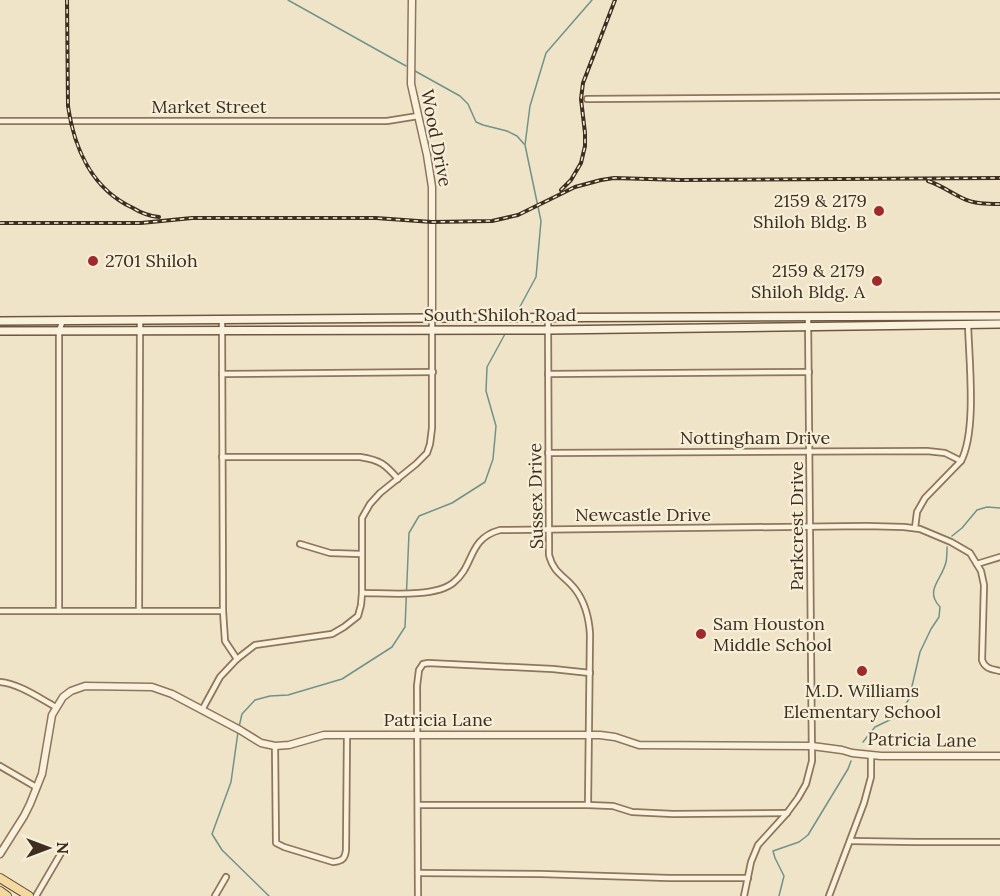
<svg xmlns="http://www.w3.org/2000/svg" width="1000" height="896" viewBox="0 0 1000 896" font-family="Lora,serif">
<rect width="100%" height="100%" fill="#f0e4c8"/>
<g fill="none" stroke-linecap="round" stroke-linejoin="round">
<!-- stream -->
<g stroke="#6f938a" stroke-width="1.5">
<polyline points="288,0 406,66"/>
<polyline points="415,71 460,96 468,104 476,122 483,125 507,131 517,136 524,144"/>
<polyline points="516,314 536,277 541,221 525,145 530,106 546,53 592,0"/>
<polyline points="952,536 962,528 977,510 987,507 1000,508"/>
<polyline points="239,727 242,714 255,700 270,696 288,695 342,679 392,647 405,627 409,533 419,516 452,503 485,482 493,459 496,426 486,391 487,367 505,334"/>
<polyline points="238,732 231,782 212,834 222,850 269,896"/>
<path d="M863,742L875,727L898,716L909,699L920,652L931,629L939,617L940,607C924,590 942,580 946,562C947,558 947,552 947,547"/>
<polyline points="779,896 784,876 775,858 773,851 799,842 808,835 848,769 851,761"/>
</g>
<defs>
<g id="minor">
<polyline points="587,99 1000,96"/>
<polyline points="0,121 387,121 418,116"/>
<path d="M548,318L549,555C554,574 564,575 575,589C585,602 589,618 590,634L588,805"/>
<polyline points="222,320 223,611 225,641 237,659"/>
<polyline points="222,374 433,372"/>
<polyline points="548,374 809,372"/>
<polyline points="548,453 927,451 945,453 961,461"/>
<path d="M222,457H360C380,460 385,464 398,479"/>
<path d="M915,528L917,512L925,498L961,461C977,431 969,360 968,324"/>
<polyline points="300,544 330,553 361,554"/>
<polyline points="977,564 1000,557"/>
<path d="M362,593C385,593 434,598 453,583C475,566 467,539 500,530L866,526L904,527L920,529L951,542L970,553L981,571L984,585L982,660C985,669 992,669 1000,671"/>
<polyline points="0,611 223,611"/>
<polyline points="59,611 59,331 63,320"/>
<polyline points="139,611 140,320"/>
<path d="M0,682C20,684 39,698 56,707"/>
<polyline points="202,710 220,677 237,659 255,645 332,634 344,627 358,616 361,605 362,593 362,518 370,504 380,493 416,464 427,453 430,444 432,428 432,318"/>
<path d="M275,746L276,843L284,847L333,862C342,861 345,859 346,850L347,735"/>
<polyline points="0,766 36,787"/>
<polyline points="418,805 588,805 613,806 632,812 673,814 787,813"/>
<polyline points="850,841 916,842 1000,842"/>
<polyline points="418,873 541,874 669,878 748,878"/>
<polyline points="36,896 64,848"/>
<polyline points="215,896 226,877"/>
<polyline points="418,896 417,686 419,670 423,664 428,663 553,669 590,673"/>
<polyline points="744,896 751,862 758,845 787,813 798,798 806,784 812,761 808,316"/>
<polyline points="829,896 864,803 871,777 871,756"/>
</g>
<g id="tertiary">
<polyline points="412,0 411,84 427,155 432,187 432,318"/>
<polyline points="0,854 24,816 30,804 42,774 52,715 63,697 71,691 85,686 152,687 172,694 240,730 261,743 275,746 289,745 324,735 600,735 615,737 639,745 812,746 842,750 852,753 881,756 1000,756"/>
</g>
<g id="secondary">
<polyline points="0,321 432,318 1000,316"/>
<polyline points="0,331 548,330 1000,324"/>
</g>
<g id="primary">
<polyline points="0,878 29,896"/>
<polyline points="0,891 7,896"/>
</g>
</defs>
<!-- minor casing -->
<use href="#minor" stroke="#8d765c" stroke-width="8"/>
<!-- tertiary casing -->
<use href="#tertiary" stroke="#8d765c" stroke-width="9"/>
<!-- secondary casing -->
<use href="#secondary" stroke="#6f573f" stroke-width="10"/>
<!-- primary casing -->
<use href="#primary" stroke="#5b4430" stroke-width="10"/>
<!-- minor -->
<use href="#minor" stroke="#faf1dc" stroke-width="4.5"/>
<!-- tertiary -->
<use href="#tertiary" stroke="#faf1dc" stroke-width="6"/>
<!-- secondary -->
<use href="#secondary" stroke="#faf1dc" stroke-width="7"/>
<!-- primary -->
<use href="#primary" stroke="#f3d9a0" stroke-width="8"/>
<defs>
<g id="rail">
<path d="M67,0L68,106C74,148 92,189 133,208C141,213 149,216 159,217"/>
<path d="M928,181C941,185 951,193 962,198C974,204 987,204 1000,204"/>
<polyline points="561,190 571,180 581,163 585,146 585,133 581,99 583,83 615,0"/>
<polyline points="0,223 141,223 192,218 376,218 432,222 492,221 518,215 575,187 601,180 614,178 681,180 1000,178"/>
</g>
</defs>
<!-- rail casing -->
<use href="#rail" stroke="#3d2e20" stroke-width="4"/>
<!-- rail -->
<use href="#rail" stroke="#f7eed8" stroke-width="1.5" stroke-dasharray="4.5" stroke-linecap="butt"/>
</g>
<!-- markers -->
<g fill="#9e2a2b" stroke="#f7eed8" stroke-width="2">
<circle cx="879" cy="211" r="6"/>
<circle cx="93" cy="261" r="6"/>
<circle cx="877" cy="281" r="6"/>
<circle cx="701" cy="634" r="6"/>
<circle cx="862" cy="671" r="6"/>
</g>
<g text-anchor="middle" stroke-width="4.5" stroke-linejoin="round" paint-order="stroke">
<!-- street labels -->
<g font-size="18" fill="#3d2e20" stroke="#f7eed8">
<text x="209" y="113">Market Street</text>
<text transform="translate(436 138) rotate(79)" y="6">Wood Drive</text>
<text x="500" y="321">South Shiloh Road</text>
<text x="755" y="444">Nottingham Drive</text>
<text transform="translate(536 496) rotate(-91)" y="6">Sussex Drive</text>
<text x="643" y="521">Newcastle Drive</text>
<text transform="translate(797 526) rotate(-90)" y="6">Parkcrest Drive</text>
<text x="438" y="726">Patricia Lane</text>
<text transform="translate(922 740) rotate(1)" y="6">Patricia Lane</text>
</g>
<!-- poi labels -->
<g font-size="18" fill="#3d2e20" stroke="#f7eed8" text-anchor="end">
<text x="867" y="207">2159 &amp; 2179<tspan x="867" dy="21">Shiloh Bldg. B</tspan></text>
<text x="105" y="267" text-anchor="start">2701 Shiloh</text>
<text x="865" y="277">2159 &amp; 2179<tspan x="865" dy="21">Shiloh Bldg. A</tspan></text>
<text x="713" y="630" text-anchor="start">Sam Houston<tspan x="713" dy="21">Middle School</tspan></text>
<text x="862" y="697" text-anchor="middle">M.D. Williams<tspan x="862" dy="21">Elementary School</tspan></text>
</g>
</g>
<!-- north arrow -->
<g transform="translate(48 848) rotate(90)" stroke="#f7eed8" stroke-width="4.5" paint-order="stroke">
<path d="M0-4.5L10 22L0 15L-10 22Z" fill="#3d2e20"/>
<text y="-9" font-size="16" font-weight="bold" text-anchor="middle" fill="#3d2e20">N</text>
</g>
</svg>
